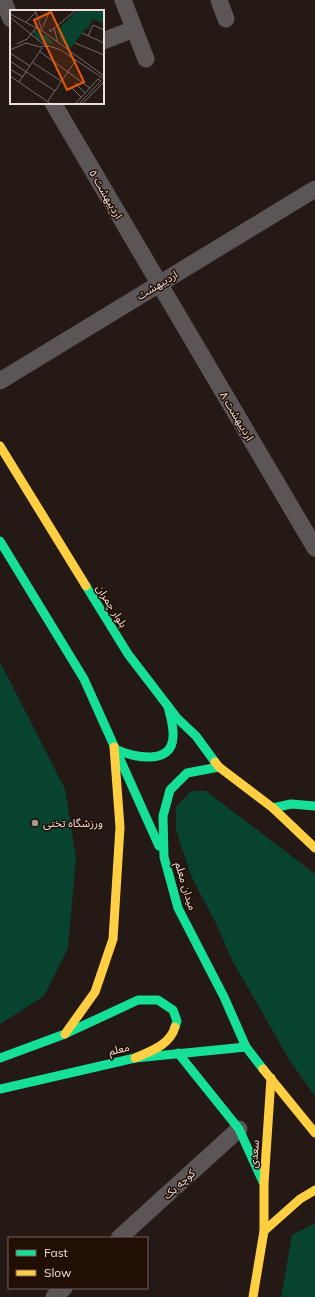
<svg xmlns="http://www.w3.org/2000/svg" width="315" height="1297" viewBox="0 0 315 1297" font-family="Mulish,'Noto Sans Arabic',sans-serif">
<rect width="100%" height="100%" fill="#241914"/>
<!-- green -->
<g fill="#084330">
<polygon points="0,662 65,789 76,857 68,948 44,996 0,1024"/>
<polygon points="191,791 206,791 315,874 315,1096 290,1061 232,960 215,921 192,878 176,830 176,807"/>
<polygon points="315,1223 315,1297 281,1297 292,1235"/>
</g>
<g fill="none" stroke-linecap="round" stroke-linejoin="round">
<!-- street -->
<g stroke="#5b5555" stroke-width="17">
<polyline points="3,0 11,19"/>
<polyline points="123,0 146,59"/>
<polyline points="219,0 226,19"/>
<polyline points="103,41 134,29"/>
<polyline points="53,103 315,548"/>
<polyline points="0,381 315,189"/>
<polyline points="119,1238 239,1129"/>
<polyline points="54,1297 64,1288"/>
</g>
<!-- fast -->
<g stroke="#16e098" stroke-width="9">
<polyline points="0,541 84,679 159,846"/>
<polyline points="86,586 128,654 177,718 196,736 215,762"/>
<path d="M117,750C134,757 172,766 173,737C174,726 170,716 168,706"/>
<polyline points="219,767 187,773 170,790 163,816 164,857 178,908 224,997 246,1047 263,1069"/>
<polyline points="273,808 291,804 315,806"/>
<polyline points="178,1053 239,1129 263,1182"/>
<polyline points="0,1058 65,1034 138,1000 158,1000 173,1010 177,1021 175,1027"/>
<polyline points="0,1089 135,1058 246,1047"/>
</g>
<!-- slow -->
<g stroke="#ffcf43" stroke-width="9">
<polyline points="0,446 86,586"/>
<polyline points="215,762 219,767 273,808 315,848"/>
<polyline points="65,1034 95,992 113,939 120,827 114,747"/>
<path d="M135,1058C151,1051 170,1045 175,1027"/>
<polyline points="263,1069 315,1133"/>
<polyline points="264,1231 300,1199 315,1190"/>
<polyline points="253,1297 264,1231 264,1184 271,1078"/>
</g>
</g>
<!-- markers -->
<circle fill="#a79a94" stroke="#210e05" stroke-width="1.5" cx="35" cy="823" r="4"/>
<g text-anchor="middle" stroke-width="3" stroke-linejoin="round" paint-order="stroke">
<!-- street labels -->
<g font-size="11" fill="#eee0d9" stroke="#210e05">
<text transform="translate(106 194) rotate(60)" y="4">اردیبهشت ۵</text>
<text transform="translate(157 285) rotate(-31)" y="4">اردیبهشت</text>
<text transform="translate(237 416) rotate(59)" y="4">اردیبهشت ۸</text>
<text transform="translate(112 606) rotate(58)" y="4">بلوار چمران</text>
<text transform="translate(186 886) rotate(73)" y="4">میدان معلم</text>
<text transform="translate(119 1049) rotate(-13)" y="4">معلم</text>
<text transform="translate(254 1154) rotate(-86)" y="4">سعدی</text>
<text transform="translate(179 1184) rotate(-42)" y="4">کوچه یک</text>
</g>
<!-- poi labels -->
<g font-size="11" fill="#eee0d9" stroke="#210e05" text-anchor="start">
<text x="43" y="827">ورزشگاه تختی</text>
</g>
</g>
<!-- overview -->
<g transform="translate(10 10)">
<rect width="94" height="94" fill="#241914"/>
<path d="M68,0H94V14L83,9L78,19L76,18L60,39L51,31L47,20ZM25,20L37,26L44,34L34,33L26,27L23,22Z" fill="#084330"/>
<path fill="none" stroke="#756963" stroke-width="1" d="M25,0L32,20M0,4L34,22L94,66M0,7L33,34L51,40L94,69M16,12L25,3M33,17L40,0M44,18L48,33M40,19V22L66,0M72,23L94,33M78,26L83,15L94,20M65,33L94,45M7,34L17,29L26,18M0,40L16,33L30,37L39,36M29,41L80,78M0,43L20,56M0,51L45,81M22,52L51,71M0,59L13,67M0,66L41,94M9,72L32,38M65,73L75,83M61,77L71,87M38,91L66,50M65,94L88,69L91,71M69,94L91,71M72,94L94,72"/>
<path fill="#e8590c" fill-opacity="0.15" stroke="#e8590c" stroke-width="2" d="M41,2L74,72L57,80L24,10Z"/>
<rect width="94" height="94" fill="none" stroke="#eee0d9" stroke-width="2"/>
</g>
<!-- legend -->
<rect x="8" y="1237" width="140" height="52" fill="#210e05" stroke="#73625a"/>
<rect x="16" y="1250" width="20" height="6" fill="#16e098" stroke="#73625a"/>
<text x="44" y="1257" font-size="12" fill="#eee0d9">Fast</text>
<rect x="16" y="1270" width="20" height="6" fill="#ffcf43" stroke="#73625a"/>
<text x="44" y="1277" font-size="12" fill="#eee0d9">Slow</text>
</svg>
